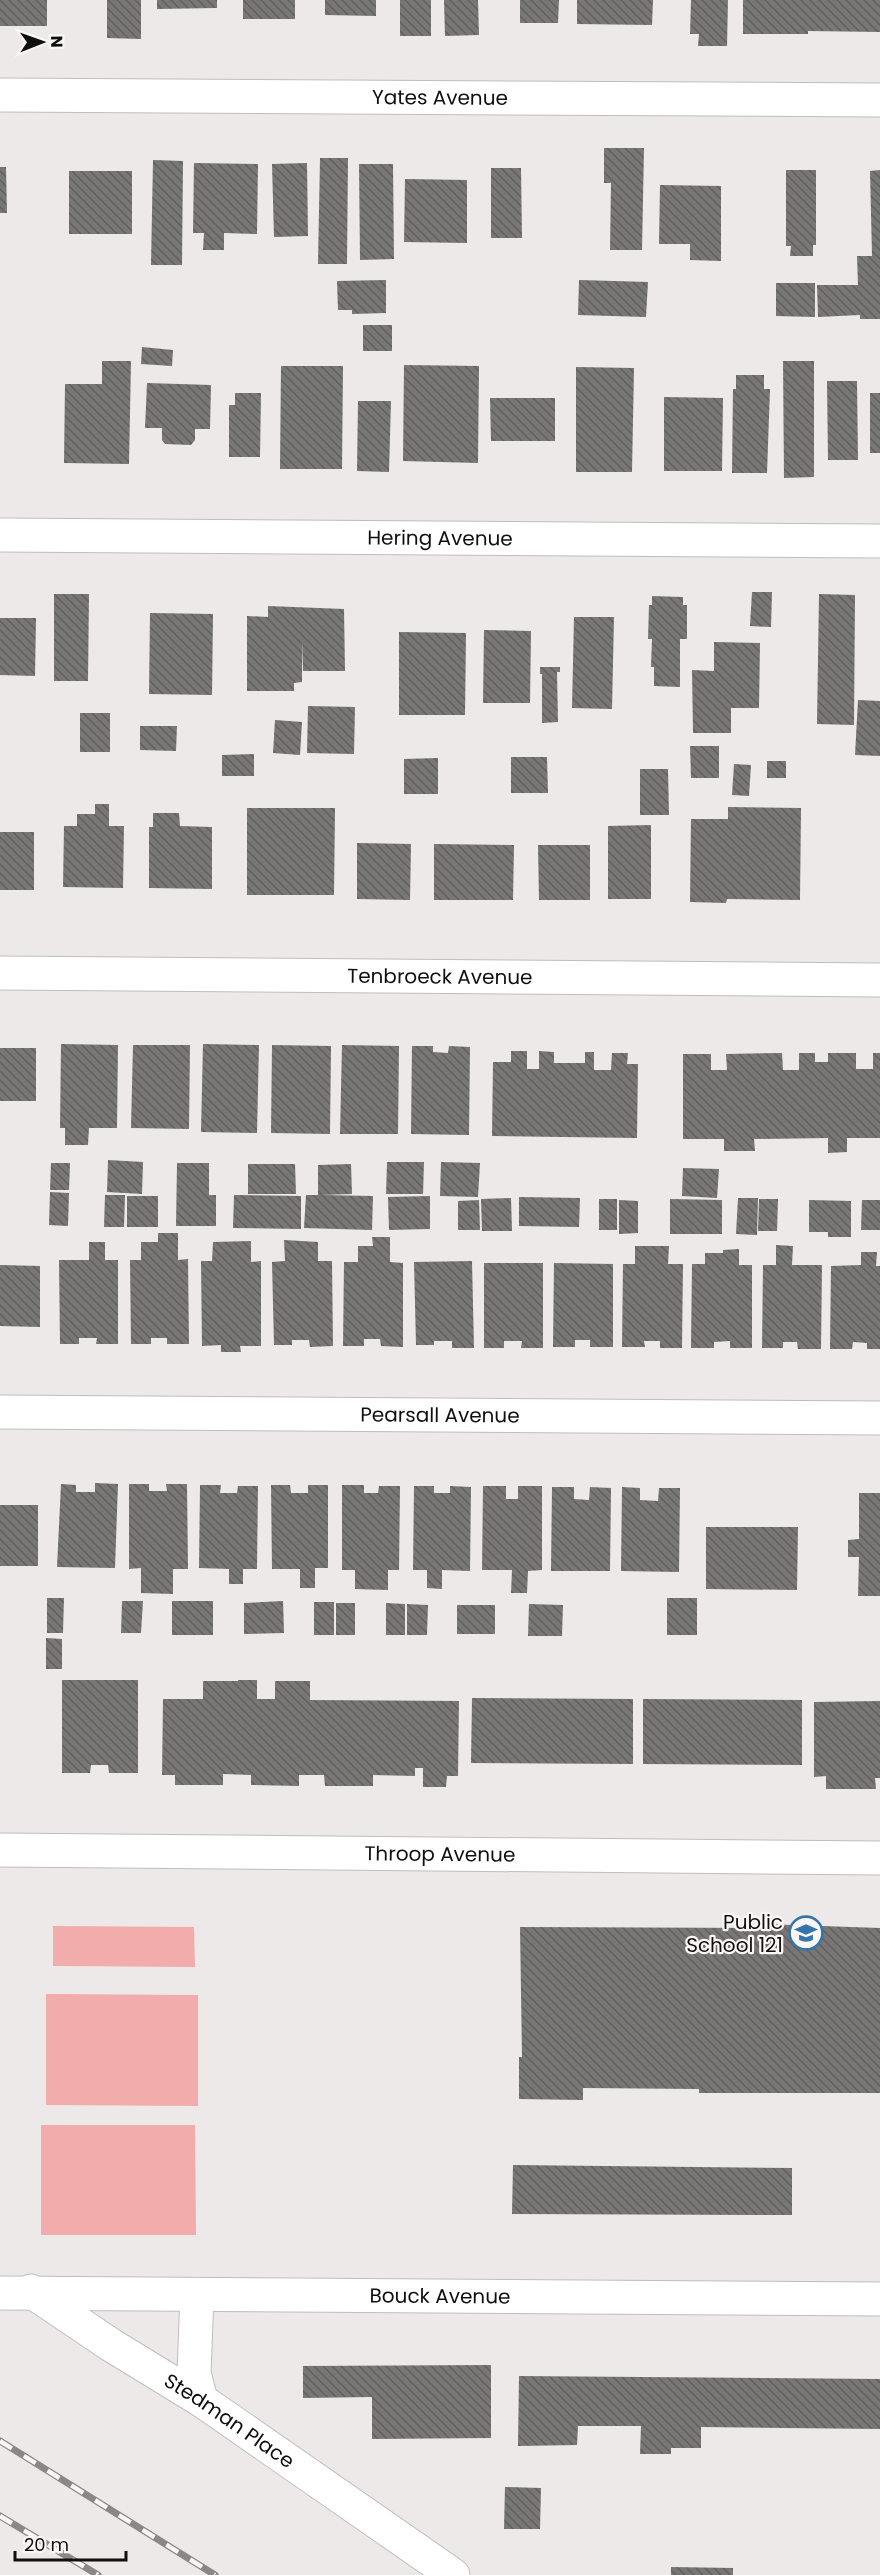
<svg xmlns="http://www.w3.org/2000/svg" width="880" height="2575" viewBox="0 0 880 2575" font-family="Poppins,sans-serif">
<defs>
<pattern id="building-back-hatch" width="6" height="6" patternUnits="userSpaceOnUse" patternTransform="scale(1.5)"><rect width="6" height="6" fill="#797676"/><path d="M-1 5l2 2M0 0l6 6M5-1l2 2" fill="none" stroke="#625f5f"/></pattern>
</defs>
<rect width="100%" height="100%" fill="#ede9e9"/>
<!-- pitch -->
<g fill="#f1acab">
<polygon points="53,1926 194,1927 195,1967 53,1966"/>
<polygon points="46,1994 198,1995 198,2106 46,2105"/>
<polygon points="41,2125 195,2125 196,2235 41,2235"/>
</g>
<!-- building -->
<g fill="url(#building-back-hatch)">
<rect x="0" y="0" width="47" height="26"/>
<polygon points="107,0 141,0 141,39 107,38"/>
<polygon points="157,0 217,0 217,8 157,9"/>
<rect x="243" y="0" width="52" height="19"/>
<polygon points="325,0 376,0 376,16 325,15"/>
<rect x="400" y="0" width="31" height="36"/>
<polygon points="444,0 478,0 479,35 445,36"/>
<polygon points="520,0 559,0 558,23 520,23"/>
<polygon points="577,0 653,0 652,25 577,24"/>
<polygon points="691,0 728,0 727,46 698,46 699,34 690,34"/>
<polygon points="743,0 880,0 880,32 808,31 808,34 743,34"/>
<polygon points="604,148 644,148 642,250 610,250 611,183 604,183"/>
<polygon points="320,158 348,158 347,264 318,264"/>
<polygon points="153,160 183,161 182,265 151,265"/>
<polygon points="194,163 258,164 257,234 224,233 224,250 203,250 204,233 193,233"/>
<polygon points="307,163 308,236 274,237 272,164"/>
<polygon points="359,164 393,164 394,259 360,260"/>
<polygon points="0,167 6,167 7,213 0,213"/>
<polygon points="491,168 521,168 522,238 491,238"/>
<polygon points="786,170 816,170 816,245 813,245 813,256 790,256 791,246 786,246"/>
<polygon points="880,170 880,319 860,319 860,315 818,317 817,285 858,285 857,256 872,256 870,171"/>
<rect x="69" y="171" width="63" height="63"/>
<polygon points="405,179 467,180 467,243 404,242"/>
<polygon points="660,185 721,186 721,261 690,260 690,244 659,244"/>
<polygon points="386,280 386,313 352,314 352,310 338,310 337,281"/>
<polygon points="579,280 648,282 646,317 578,315"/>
<polygon points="776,283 815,283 815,317 776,316"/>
<rect x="363" y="325" width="29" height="26"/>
<polygon points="142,347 173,350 172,366 141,364"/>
<polygon points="102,361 131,361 129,464 64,463 65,384 102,384"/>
<polygon points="783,361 814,361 814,477 784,478"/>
<polygon points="404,365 479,366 478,463 403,461"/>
<polygon points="281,366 343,366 342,469 280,469"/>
<polygon points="576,367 634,368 632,472 576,472"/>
<polygon points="736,375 764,375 764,389 770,389 767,473 732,473 733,389 736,389"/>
<polygon points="827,381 857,381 858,460 828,460"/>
<polygon points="147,383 211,385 210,429 195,429 195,440 191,445 165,444 162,440 162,428 145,428"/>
<polygon points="235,393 261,393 260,457 229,457 229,405 235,405"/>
<rect x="870" y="393" width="10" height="60"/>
<polygon points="664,397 723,398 722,471 664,471"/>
<polygon points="490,398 555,398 555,441 491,441"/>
<polygon points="358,401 391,401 389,472 357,471"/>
<polygon points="752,592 772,592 771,627 750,626"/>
<polygon points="54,594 89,594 88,681 54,681"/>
<polygon points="819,594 855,595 854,725 817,724"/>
<polygon points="652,596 683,597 683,605 687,605 687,639 680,639 680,687 654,686 654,667 651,667 652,639 648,639 649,605 652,605"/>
<polygon points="268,606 344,609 345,671 303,671 302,640 302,682 294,683 294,691 247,691 247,616 268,617"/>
<polygon points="150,613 213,614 212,695 149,694"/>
<polygon points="574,617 614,617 612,709 572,708"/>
<polygon points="0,618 36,618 35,676 0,675"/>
<polygon points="484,630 531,631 530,703 483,703"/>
<polygon points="399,632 466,633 465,715 399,715"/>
<polygon points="714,642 760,643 759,708 731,708 731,733 693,733 692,670 714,671"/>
<polygon points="540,667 560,667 560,672 557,672 558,722 542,723 542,674 540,674"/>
<polygon points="858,700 880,701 880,756 855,755"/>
<polygon points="308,706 355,707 354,754 307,753"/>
<rect x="80" y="713" width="30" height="39"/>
<polygon points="275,720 302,722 300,755 273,753"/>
<polygon points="140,726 177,726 176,751 140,750"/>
<polygon points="690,746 719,746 719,778 691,778"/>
<polygon points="254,754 254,776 222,776 222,755"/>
<polygon points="511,757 547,757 548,793 511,793"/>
<polygon points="438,758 438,794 404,794 404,759"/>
<rect x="767" y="761" width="19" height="17"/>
<polygon points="734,764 751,765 749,796 732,795"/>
<polygon points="640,769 668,769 669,815 640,815"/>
<polygon points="95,804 109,804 109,826 124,826 123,888 63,887 64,826 77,826 77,814 95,814"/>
<polygon points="728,807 801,808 800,900 727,899 726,903 690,902 691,819 728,819"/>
<polygon points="247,808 335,808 334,895 247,895"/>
<polygon points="153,813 179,813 180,826 212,827 212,889 149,888 149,827 153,827"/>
<polygon points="651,825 651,899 608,899 608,826"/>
<rect x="0" y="832" width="34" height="58"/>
<polygon points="357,843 411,844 410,900 357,899"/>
<polygon points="434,844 514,845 513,900 434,900"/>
<polygon points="538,845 590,845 590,900 539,900"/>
<polygon points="61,1044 118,1045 117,1128 89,1128 88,1145 65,1145 65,1128 60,1128"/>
<polygon points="203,1044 259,1045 257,1133 201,1132"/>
<polygon points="133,1045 190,1045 189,1129 131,1128"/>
<polygon points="272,1045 331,1046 330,1134 271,1133"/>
<polygon points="342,1045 399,1046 398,1134 340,1134"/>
<polygon points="412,1046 433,1046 433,1052 448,1053 449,1046 470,1047 469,1135 411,1134"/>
<rect x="0" y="1048" width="36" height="53"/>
<polygon points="511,1051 527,1051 527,1069 539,1069 539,1051 554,1052 554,1063 585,1063 585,1052 594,1052 594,1070 611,1070 612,1053 628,1053 627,1064 638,1064 637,1138 492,1136 493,1062 511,1062"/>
<polygon points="782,1053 783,1070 799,1070 799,1053 815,1053 815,1062 828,1062 828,1053 856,1053 856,1069 873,1069 873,1053 880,1053 880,1138 847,1138 847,1152 828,1153 828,1138 754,1139 755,1151 724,1151 724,1139 683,1139 683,1054 711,1054 711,1070 727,1070 726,1054"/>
<polygon points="108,1160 143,1162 142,1194 107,1192"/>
<polygon points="387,1162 424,1162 423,1194 386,1194"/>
<polygon points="441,1162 480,1163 478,1197 440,1196"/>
<polygon points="51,1163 70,1163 69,1190 50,1190"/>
<polygon points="177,1163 209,1163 209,1195 216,1195 216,1226 176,1226"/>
<polygon points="248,1164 295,1164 296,1194 248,1194"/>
<polygon points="351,1164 352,1194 321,1195 373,1196 372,1230 304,1228 306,1195 318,1195 318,1165"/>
<polygon points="683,1168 719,1169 717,1198 682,1196"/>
<polygon points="50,1192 69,1193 68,1226 49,1225"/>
<polygon points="105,1195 125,1195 124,1227 104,1227"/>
<polygon points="234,1195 301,1196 301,1229 233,1228"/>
<rect x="127" y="1196" width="31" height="31"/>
<polygon points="430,1196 430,1229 389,1230 388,1197"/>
<polygon points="519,1197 580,1198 579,1227 519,1226"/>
<polygon points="511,1198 512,1231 482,1231 481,1199"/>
<polygon points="738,1198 758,1198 757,1235 736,1234"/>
<rect x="599" y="1199" width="18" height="31"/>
<polygon points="670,1199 722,1200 722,1234 670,1234"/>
<polygon points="759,1199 778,1199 777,1231 758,1231"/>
<polygon points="479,1200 480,1230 458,1230 458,1201"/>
<polygon points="619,1200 638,1201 638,1233 619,1234"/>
<polygon points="809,1200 851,1201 851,1237 828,1237 828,1232 809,1232"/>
<polygon points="862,1200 880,1200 880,1230 861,1230"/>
<polygon points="158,1233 178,1233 178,1260 188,1259 189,1344 167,1344 167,1338 151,1338 151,1344 131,1344 130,1260 141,1260 141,1242 158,1242"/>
<polygon points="372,1237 390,1237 390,1262 403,1263 403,1347 381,1346 380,1339 364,1339 364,1346 343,1346 344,1262 358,1262 358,1246 373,1246"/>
<polygon points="284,1240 318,1242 318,1261 332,1261 333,1346 310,1347 309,1340 292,1340 292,1345 274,1345 272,1262 285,1261"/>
<polygon points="251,1241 251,1262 261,1261 261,1346 240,1346 241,1352 221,1352 221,1345 202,1346 201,1261 212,1261 213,1242"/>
<polygon points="89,1242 105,1242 105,1260 118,1260 118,1344 96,1344 97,1338 79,1338 79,1344 60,1344 59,1260 89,1260"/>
<polygon points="776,1245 793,1246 792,1265 822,1265 821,1349 798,1349 797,1342 783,1342 783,1348 762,1348 763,1265 776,1265"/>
<polygon points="635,1246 669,1246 668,1264 683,1264 682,1348 660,1348 660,1341 644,1341 645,1347 622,1347 623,1264 635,1264"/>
<polygon points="739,1249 739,1265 752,1265 752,1348 730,1348 730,1341 714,1342 714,1348 691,1348 692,1264 705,1264 705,1253 723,1253 723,1250"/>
<polygon points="861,1252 877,1252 876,1266 880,1266 880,1349 867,1349 867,1343 853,1342 852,1349 830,1349 831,1266 861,1265"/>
<polygon points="472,1261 474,1348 452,1348 452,1341 434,1341 434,1345 416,1345 414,1262"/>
<polygon points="484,1263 543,1263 543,1348 521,1348 522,1341 504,1341 504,1348 484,1348"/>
<polygon points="554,1263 613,1264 613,1347 590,1347 590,1340 575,1340 575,1347 553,1347"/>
<polygon points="0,1265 40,1266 40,1327 0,1326"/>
<polygon points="95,1483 118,1484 115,1568 57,1567 61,1484 76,1485 76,1492 95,1492"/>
<polygon points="129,1484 149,1484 149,1491 167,1491 166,1484 187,1484 188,1569 173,1569 173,1594 141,1593 141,1568 129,1569"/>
<polygon points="200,1485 221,1485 220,1493 237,1493 238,1486 258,1486 257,1569 243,1569 243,1584 229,1584 229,1569 199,1568"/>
<polygon points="271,1485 290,1485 291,1493 308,1493 308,1485 328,1485 328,1568 315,1568 315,1588 300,1588 300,1569 272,1569"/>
<polygon points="342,1485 364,1485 364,1493 378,1493 379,1486 400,1486 399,1570 388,1570 388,1590 355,1589 355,1570 342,1570"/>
<polygon points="414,1486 434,1486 434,1493 450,1493 450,1486 471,1487 470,1571 442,1570 442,1589 427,1588 427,1570 413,1570"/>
<polygon points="483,1486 506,1486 506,1499 518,1499 518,1486 542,1486 542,1570 528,1571 527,1593 511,1593 512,1570 482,1570"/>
<polygon points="552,1487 574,1487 574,1499 589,1500 590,1487 611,1488 610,1571 551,1571"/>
<polygon points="622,1487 640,1488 640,1500 658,1501 659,1488 680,1488 679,1572 621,1571"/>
<polygon points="859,1493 880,1493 880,1596 858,1596 859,1557 848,1557 848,1540 859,1539"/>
<rect x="0" y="1505" width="38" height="61"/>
<polygon points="706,1527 798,1527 797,1590 706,1589"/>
<polygon points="47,1598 64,1598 63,1633 47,1633"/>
<rect x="667" y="1598" width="30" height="37"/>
<polygon points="122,1601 143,1601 141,1633 121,1633"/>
<rect x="172" y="1601" width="41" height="34"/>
<polygon points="283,1601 284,1633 244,1634 244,1603"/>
<rect x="314" y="1602" width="20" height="33"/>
<rect x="336" y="1603" width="19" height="32"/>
<polygon points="386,1603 405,1604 405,1635 386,1635"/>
<polygon points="407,1604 428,1605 427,1635 407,1635"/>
<polygon points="529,1604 563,1605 562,1636 528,1636"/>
<rect x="457" y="1605" width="38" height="29"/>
<polygon points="46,1638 62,1639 62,1669 46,1669"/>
<polygon points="62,1680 138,1680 138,1773 109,1773 108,1765 91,1765 90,1773 62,1773"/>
<polygon points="238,1680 257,1680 257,1699 275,1699 275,1681 310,1681 310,1700 459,1701 458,1776 447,1776 446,1787 423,1787 423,1768 415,1768 415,1776 373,1775 373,1786 325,1786 324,1775 299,1775 299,1786 251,1785 251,1775 223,1774 223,1785 175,1785 175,1775 162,1775 163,1699 203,1699 203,1681 238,1681"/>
<polygon points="472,1698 633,1699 633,1764 471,1763"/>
<polygon points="643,1699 802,1700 802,1765 643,1764"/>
<polygon points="880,1701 880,1778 875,1778 876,1789 826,1789 826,1776 814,1777 814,1702"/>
<polygon points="764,1924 880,1928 880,2093 699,2093 699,2089 583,2088 583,2100 519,2099 519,2057 522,2057 520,1927 764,1928"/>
<polygon points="513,2165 792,2168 792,2215 512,2214"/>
<polygon points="491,2365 491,2438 372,2439 372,2397 303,2398 303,2366"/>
<polygon points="519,2376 880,2379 880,2429 701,2427 701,2448 671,2448 671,2454 640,2454 641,2426 578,2426 577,2445 518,2446"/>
<polygon points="505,2487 541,2488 540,2529 504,2529"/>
<polygon points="671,2567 733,2568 733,2575 671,2575"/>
</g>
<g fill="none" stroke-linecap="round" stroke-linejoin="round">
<defs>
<g id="minor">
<path id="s1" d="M0,95L880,100"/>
<path id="s2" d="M0,535L880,541"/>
<path id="s3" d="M0,973L880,980"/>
<path id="s4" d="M0,1412L880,1418"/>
<path id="s5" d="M0,1850L880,1858"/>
<path id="s6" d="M31,2291L111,2345L201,2400L453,2575"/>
<path id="s7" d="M0,2293L880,2299"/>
<polyline points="197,2295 194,2373 201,2400"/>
</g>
</defs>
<!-- minor casing -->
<use href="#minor" stroke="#c1bdbd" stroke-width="35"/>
<!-- minor -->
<use href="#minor" stroke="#fff" stroke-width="33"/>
<defs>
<g id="rail">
<polyline points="0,2441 215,2575"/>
<polyline points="0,2516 98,2575"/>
</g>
</defs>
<!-- rail casing -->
<use href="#rail" stroke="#898787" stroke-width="7"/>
<!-- rail -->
<use href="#rail" stroke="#faf6f6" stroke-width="4.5" stroke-dasharray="14" stroke-linecap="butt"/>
</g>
<!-- icons -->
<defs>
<symbol id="school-ring" viewBox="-11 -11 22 22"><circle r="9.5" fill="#faf6f6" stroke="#3476ac" stroke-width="1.5"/><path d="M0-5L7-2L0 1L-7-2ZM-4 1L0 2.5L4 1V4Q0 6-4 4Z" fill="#3476ac"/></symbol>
</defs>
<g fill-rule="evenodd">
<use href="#school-ring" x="787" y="1914" width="38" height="38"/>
</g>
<g text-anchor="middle" stroke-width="4.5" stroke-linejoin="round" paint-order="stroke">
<!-- street labels -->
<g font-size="20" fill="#100f0f" stroke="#faf6f6">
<text dy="7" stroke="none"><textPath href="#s1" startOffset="440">Yates Avenue</textPath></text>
<text dy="7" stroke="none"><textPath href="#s2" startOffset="440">Hering Avenue</textPath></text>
<text dy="7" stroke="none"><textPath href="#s3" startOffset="440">Tenbroeck Avenue</textPath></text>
<text dy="7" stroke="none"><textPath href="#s4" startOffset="440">Pearsall Avenue</textPath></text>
<text dy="7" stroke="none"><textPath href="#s5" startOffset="440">Throop Avenue</textPath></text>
<text dy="7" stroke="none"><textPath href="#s7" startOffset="440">Bouck Avenue</textPath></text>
<text dy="7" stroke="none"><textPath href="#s6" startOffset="237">Stedman Place</textPath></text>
</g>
<!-- poi labels -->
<g font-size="20" fill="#100f0f" stroke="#faf6f6" text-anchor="end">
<text x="783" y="1929">Public<tspan x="783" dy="23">School 121</tspan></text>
</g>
</g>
<!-- north arrow -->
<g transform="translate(42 42) rotate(89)" stroke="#faf6f6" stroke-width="4.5" paint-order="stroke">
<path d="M0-4.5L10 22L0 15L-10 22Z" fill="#100f0f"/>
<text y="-9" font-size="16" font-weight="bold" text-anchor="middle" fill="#100f0f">N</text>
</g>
<!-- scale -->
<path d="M15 2551v9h111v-9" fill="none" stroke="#100f0f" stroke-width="3"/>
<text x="24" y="2551" font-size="18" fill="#100f0f" stroke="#faf6f6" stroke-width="4.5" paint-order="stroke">20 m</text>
</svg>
